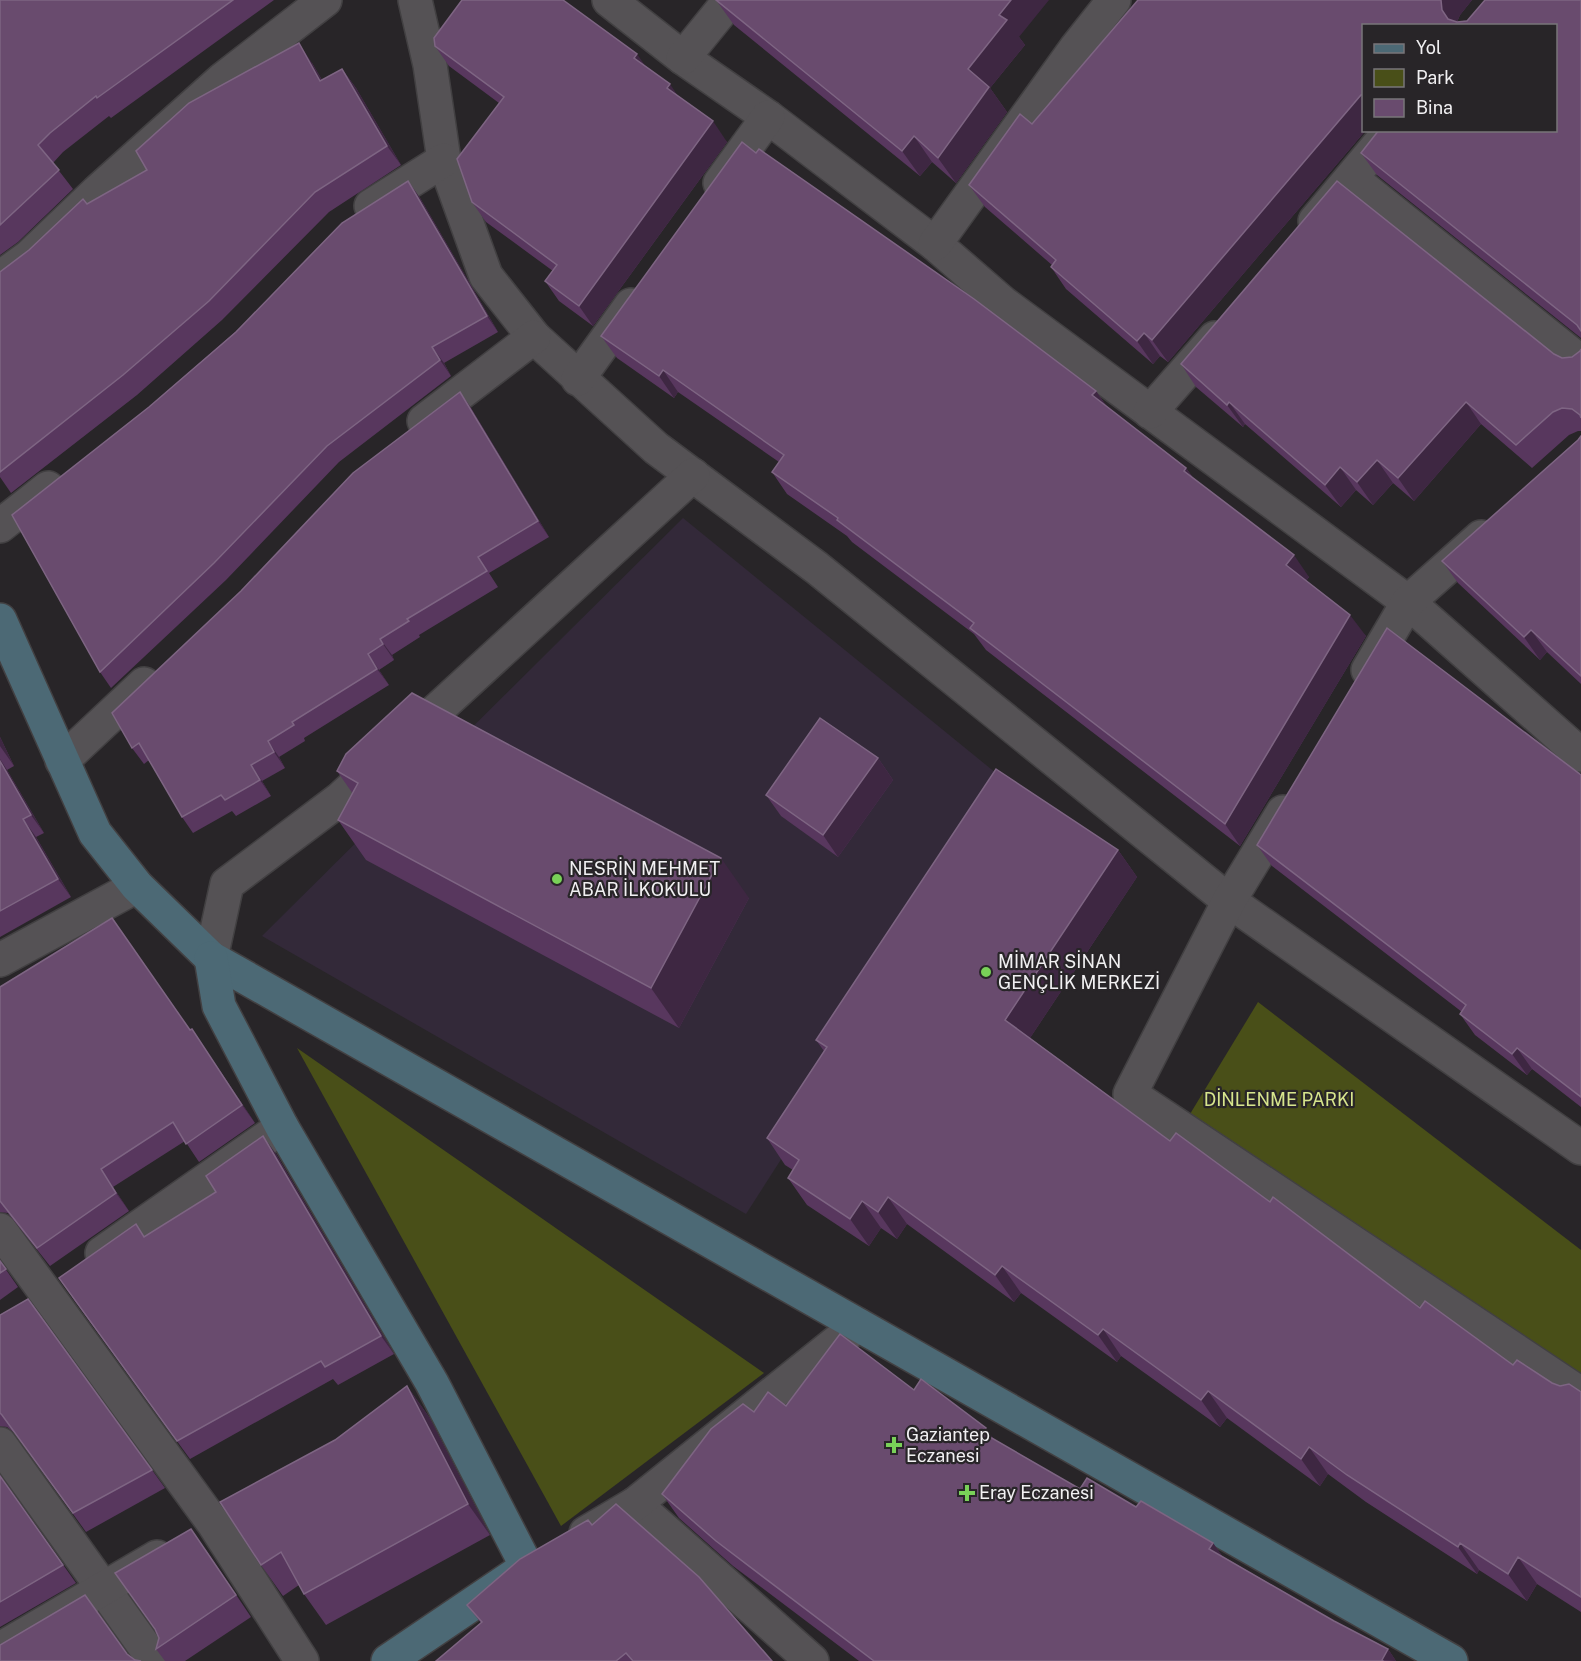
<svg xmlns="http://www.w3.org/2000/svg" width="1581" height="1661" viewBox="0 0 1581 1661" font-family="'Public Sans',sans-serif">
<rect width="100%" height="100%" fill="#282528"/>
<!-- education -->
<polygon fill="#332939" points="683,518 1018,791 746,1214 262,936"/>
<!-- green -->
<g fill="#494f18">
<polygon points="1258,1002 1581,1250 1581,1382 1187,1119"/>
<polygon points="297,1048 764,1373 561,1526"/>
</g>
<g fill="none" stroke-linecap="round" stroke-linejoin="round">
<defs>
<g id="street">
<polyline points="415,0 430,65 444,160 486,276 534,337 656,448 817,568 1229,901 1581,1148"/>
<polyline points="609,0 683,58 768,117 935,244 1003,303 1408,602 1581,755"/>
<polyline points="683,58 730,0"/>
<polyline points="1352,179 1581,362"/>
<polyline points="720,183 768,117"/>
<polyline points="371,206 444,160"/>
<polyline points="1315,221 1391,130"/>
<polyline points="935,244 1076,48 1114,0"/>
<polyline points="0,278 30,256 97,192 223,79 325,0"/>
<polyline points="578,379 631,305"/>
<polyline points="1150,412 1215,338"/>
<polyline points="424,421 534,337"/>
<polyline points="0,526 48,488"/>
<polyline points="1368,670 1408,602 1481,537"/>
<polyline points="62,761 144,684"/>
<polyline points="1283,812 1229,901 1130,1094 1581,1394"/>
<polyline points="211,958 227,884 340,799 693,475"/>
<polyline points="0,960 137,886"/>
<polyline points="0,1230 214,1524 302,1661"/>
<polyline points="102,1253 282,1127"/>
<polyline points="0,1444 155,1661"/>
<polyline points="635,1504 812,1661"/>
<polyline points="586,1533 635,1504 858,1325"/>
<polyline points="0,1649 157,1557"/>
</g>
<g id="secondary">
<polyline points="0,620 95,833 137,886 211,958 1451,1661"/>
<polyline points="211,958 219,1006 282,1127 432,1383 527,1567 388,1661"/>
</g>
</defs>
<!-- street casing -->
<use href="#street" stroke="#424042" stroke-width="36"/>
<!-- secondary casing -->
<use href="#secondary" stroke="#424042" stroke-width="36"/>
<!-- street -->
<use href="#street" stroke="#555255" stroke-width="33"/>
<!-- secondary -->
<use href="#secondary" stroke="#4c6975" stroke-width="33"/>
</g>
<!-- wall -->
<g fill="#58375e">
<polygon points="0,0 274,0 111,118 109,116 63,152 53,163 73,189 18,242 0,255"/>
<polygon points="716,0 1019,37 1025,45 990,88 1007,112 956,183 932,162 920,176 734,25"/>
<polygon points="1138,0 1472,0 1460,15 1457,22 1581,0 1581,338 1377,175 1361,153 1556,130 1364,26 1364,130 1366,130 1168,362 1160,356 1153,364 1066,289 1051,267 1052,265 985,207 969,185 1032,124"/>
<polygon points="435,46 645,66 727,142 593,326 559,301 545,281 553,271 486,222 472,202 499,103 449,66"/>
<polygon points="312,63 322,80 342,69 356,88 401,165 329,212 222,320 137,395 11,493 0,477 0,272 29,250 87,204 147,170"/>
<polygon points="408,181 420,198 498,332 444,363 451,376 339,462 226,580 111,688 100,672 149,407"/>
<polygon points="601,336 1096,391 1107,407 1186,468 1194,479 1309,577 1306,581 1366,636 1240,846 986,650 974,634 852,542 847,536 787,494 772,472 779,462 678,392 674,398 617,358"/>
<polygon points="1581,349 1581,431 1578,431 1569,435 1532,468 1481,424 1414,501 1393,483 1373,505 1356,490 1341,507 1245,424 1243,427 1196,387 1181,364 1554,354 1562,358 1572,357 1580,351"/>
<polygon points="460,392 471,408 549,537 489,573 498,587 419,635 420,637 392,655 394,660 379,670 389,685 304,738 305,741 279,757 285,768 262,781 271,796 236,816 232,811 193,833 182,817 149,760 144,764 132,748"/>
<polygon points="1581,436 1581,684 1547,652 1540,660 1458,583 1442,561 1578,440"/>
<polygon points="0,737 14,766 7,770 44,833 36,837 71,897 0,937"/>
<polygon points="878,758 893,780 838,857 781,816 766,795"/>
<polygon points="337,771 749,898 679,1028 366,860 338,820 353,794"/>
<polygon points="1581,775 1581,1107 1532,1069 1527,1075 1475,1035 1460,1014 1462,1012 1272,866 1257,845"/>
<polygon points="1118,850 1137,877 1030,1038 1170,1141 1270,1202 1420,1308 1513,1365 1552,1383 1581,1392 1581,1612 1537,1584 1527,1601 1479,1570 1477,1574 1366,1502 1328,1474 1320,1486 1227,1418 1220,1427 1121,1356 1117,1362 1021,1293 1014,1302 907,1224 897,1239 881,1228 869,1246 807,1205 788,1178 793,1170 785,1165 767,1138 824,1051 816,1040"/>
<polygon points="0,987 190,1030 204,1047 255,1123 199,1162 185,1141 113,1187 129,1211 50,1266 8,1213 0,1212"/>
<polygon points="276,1154 394,1354 338,1385 333,1379 190,1459 72,1297 145,1237"/>
<polygon points="0,1261 18,1287 0,1300"/>
<polygon points="0,1315 152,1470 165,1488 86,1532 15,1433 7,1427 0,1426"/>
<polygon points="407,1386 429,1417 490,1535 326,1625 304,1594 299,1585 283,1596 261,1565 335,1440"/>
<polygon points="914,1390 995,1440 1080,1489 1136,1507 1213,1543 1222,1556 1334,1621 1388,1649 1396,1661 859,1661 733,1566 679,1518 662,1494 754,1412 786,1406"/>
<polygon points="0,1476 76,1583 0,1627"/>
<polygon points="592,1525 772,1661 436,1661 481,1623 467,1605"/>
<polygon points="206,1550 251,1617 185,1661 165,1661 156,1649 159,1638 156,1629"/>
</g>
<!-- shaded-wall -->
<g fill="#3e2742">
<polygon points="1011,0 1049,0 1019,37 1025,45 990,88 1007,112 956,183 938,158 968,69 999,15"/>
<polygon points="1441,0 1472,0 1460,15 1456,24 1453,26 1442,10"/>
<polygon points="299,43 312,63 334,100 320,81"/>
<polygon points="637,54 651,74 634,58"/>
<polygon points="342,69 356,88 401,165 387,146"/>
<polygon points="670,84 684,105 667,88"/>
<polygon points="1361,95 1364,99 1364,130 1366,130 1168,362 1152,340"/>
<polygon points="713,121 727,142 593,326 579,306"/>
<polygon points="914,136 932,162 920,176 902,151"/>
<polygon points="408,181 420,198 498,332 487,316"/>
<polygon points="1144,333 1160,356 1153,364 1137,341"/>
<polygon points="432,347 444,363 451,376 440,360"/>
<polygon points="663,370 678,392 674,398 659,376"/>
<polygon points="1096,391 1111,413 1092,395"/>
<polygon points="460,392 471,408 549,537 538,521"/>
<polygon points="1229,402 1245,424 1243,427 1227,405"/>
<polygon points="1466,402 1481,424 1414,501 1398,478"/>
<polygon points="1377,460 1393,483 1373,505 1357,482"/>
<polygon points="1340,467 1356,490 1341,507 1325,485"/>
<polygon points="1186,468 1201,490 1184,471"/>
<polygon points="1294,555 1309,577 1301,587 1286,565"/>
<polygon points="1350,615 1366,636 1240,846 1225,824"/>
<polygon points="1531,630 1547,652 1540,660 1524,637"/>
<polygon points="380,639 392,655 394,660 383,644"/>
<polygon points="368,654 379,670 389,685 377,669"/>
<polygon points="0,737 14,766 0,746"/>
<polygon points="268,741 279,757 285,768 274,752"/>
<polygon points="878,758 893,780 838,857 823,835"/>
<polygon points="0,759 7,770 44,833 31,815 0,761"/>
<polygon points="251,765 262,781 271,796 260,780"/>
<polygon points="23,819 36,837 71,897 58,879"/>
<polygon points="1118,850 1137,877 1024,1047 1005,1020"/>
<polygon points="721,858 749,898 679,1028 651,988"/>
<polygon points="192,1029 204,1047 255,1123 242,1105"/>
<polygon points="1517,1048 1532,1069 1527,1075 1512,1054"/>
<polygon points="263,1136 276,1154 394,1354 381,1336"/>
<polygon points="101,1169 129,1211 116,1193"/>
<polygon points="888,1197 907,1224 897,1239 878,1212"/>
<polygon points="862,1201 881,1228 869,1246 850,1219"/>
<polygon points="1002,1266 1021,1293 1014,1302 995,1275"/>
<polygon points="1103,1329 1121,1356 1117,1362 1098,1335"/>
<polygon points="407,1386 429,1417 490,1535 468,1504"/>
<polygon points="1208,1391 1227,1418 1220,1427 1201,1400"/>
<polygon points="986,1428 1003,1452 983,1433"/>
<polygon points="1309,1447 1328,1474 1320,1486 1301,1459"/>
<polygon points="1213,1543 1230,1567 1209,1549"/>
<polygon points="1460,1543 1479,1570 1477,1574 1458,1547"/>
<polygon points="1518,1557 1537,1584 1527,1601 1508,1574"/>
<polygon points="1388,1649 1396,1661 1382,1660"/>
</g>
<!-- building -->
<g fill="#694b6e" stroke="#7e6583" stroke-width="1.5">
<polygon points="0,0 233,0 97,98 96,96 50,133 38,145 59,170 0,225"/>
<polygon points="462,0 563,0 637,54 634,58 670,84 667,88 713,121 579,306 545,281 557,265 472,202 457,159 504,97 435,46 434,38"/>
<polygon points="716,0 1011,0 999,15 1007,20 968,69 989,87 938,158 914,136 902,151"/>
<polygon points="1138,0 1441,0 1442,10 1448,19 1457,22 1467,21 1485,0 1581,0 1581,331 1577,325 1361,153 1379,130 1556,130 1556,26 1364,26 1364,94 1361,95 1152,340 1144,333 1137,341 1051,267 1056,260 969,185 1020,114 1032,124"/>
<polygon points="299,43 320,81 342,69 387,146 315,192 209,301 123,375 0,472 0,272 29,250 83,199 87,204 147,170 136,151 189,103"/>
<polygon points="742,142 756,153 759,149 974,299 1096,391 1092,395 1186,468 1184,471 1294,555 1286,565 1350,615 1225,824 970,628 974,623 837,520 838,518 772,472 784,455 663,370 659,376 601,336"/>
<polygon points="408,181 487,316 432,347 440,360 327,446 214,563 100,672 12,515 149,407 236,332 342,223"/>
<polygon points="1337,181 1554,354 1562,358 1572,357 1580,351 1581,349 1581,418 1580,415 1572,409 1562,408 1553,412 1516,445 1466,402 1398,478 1377,460 1357,482 1340,467 1325,485 1229,402 1227,405 1181,364"/>
<polygon points="460,392 538,521 478,557 487,571 407,619 409,621 380,639 383,644 368,654 377,669 292,722 294,725 268,741 274,752 251,765 260,780 225,800 221,795 182,817 139,743 132,748 112,713 241,591 353,473"/>
<polygon points="1581,436 1581,676 1531,630 1524,637 1442,561 1578,440"/>
<polygon points="1387,628 1581,775 1581,1097 1517,1048 1512,1054 1460,1014 1466,1005 1257,845"/>
<polygon points="412,693 721,858 651,988 338,820 358,783 337,771 346,754"/>
<polygon points="820,718 878,758 823,835 766,795"/>
<polygon points="0,761 31,815 23,819 58,879 0,911"/>
<polygon points="996,769 1118,850 1005,1020 1170,1141 1176,1133 1270,1202 1273,1197 1420,1308 1425,1301 1513,1365 1517,1360 1552,1383 1560,1386 1569,1384 1581,1392 1581,1597 1518,1557 1508,1574 1460,1543 1458,1547 1347,1475 1309,1447 1301,1459 1208,1391 1201,1400 1103,1329 1098,1335 1002,1266 995,1275 888,1197 878,1212 862,1201 850,1219 788,1178 799,1160 767,1138 827,1047 816,1040"/>
<polygon points="112,918 190,1030 192,1029 242,1105 186,1144 173,1122 101,1169 116,1193 37,1248 0,1201 0,987"/>
<polygon points="263,1136 381,1336 325,1367 321,1361 177,1441 59,1278 136,1224 144,1237 216,1192 206,1176"/>
<polygon points="0,1261 6,1269 0,1273"/>
<polygon points="28,1299 152,1470 73,1513 2,1415 0,1413 0,1315"/>
<polygon points="840,1334 914,1390 921,1379 986,1428 983,1433 1080,1489 1087,1478 1136,1507 1141,1501 1213,1543 1209,1549 1334,1621 1388,1649 1382,1660 1383,1661 874,1661 716,1541 662,1494 711,1429 743,1404 754,1412 768,1392 786,1406"/>
<polygon points="407,1386 468,1504 304,1594 281,1552 261,1565 220,1502 335,1440"/>
<polygon points="0,1476 63,1565 0,1602"/>
<polygon points="616,1504 699,1577 772,1661 633,1661 626,1653 616,1661 436,1661 482,1622 467,1605 520,1559 588,1520 592,1525"/>
<polygon points="191,1529 236,1595 156,1649 159,1638 155,1629 115,1573"/>
<polygon points="85,1595 127,1654 135,1660 141,1661 0,1661 0,1645"/>
</g>
<!-- markers -->
<g fill="#79d158" stroke="#282528" stroke-width="2">
<circle cx="557" cy="879" r="6"/>
<circle cx="986" cy="972" r="6"/>
<path d="M891 1436h6v6h6v6h-6v6h-6v-6h-6v-6h6z"/>
<path d="M964 1484h6v6h6v6h-6v6h-6v-6h-6v-6h6z"/>
</g>
<g text-anchor="middle" stroke-width="4.5" stroke-linejoin="round" paint-order="stroke">
<!-- poi labels -->
<g font-size="18" fill="#f1f0f2" stroke="#282528" text-anchor="start">
<text x="569" y="875">NESRİN MEHMET<tspan x="569" dy="21">ABAR İLKOKULU</tspan></text>
<text x="998" y="968">MİMAR SİNAN<tspan x="998" dy="21">GENÇLİK MERKEZİ</tspan></text>
<text x="906" y="1441">Gaziantep<tspan x="906" dy="21">Eczanesi</tspan></text>
<text x="979" y="1499">Eray Eczanesi</text>
</g>
<!-- park labels -->
<g font-size="18" fill="#d7e58c" stroke="#282528">
<text x="1279" y="1106">DİNLENME PARKI</text>
</g>
</g>
<!-- legend -->
<rect x="1362" y="24" width="195" height="108" fill="#282528" stroke="#787679" stroke-width="1.5"/>
<rect x="1374" y="44" width="30" height="9" fill="#4c6975" stroke="#787679" stroke-width="1.5"/>
<text x="1416" y="54" font-size="18" fill="#f1f0f2">Yol</text>
<rect x="1374" y="69" width="30" height="18" fill="#494f18" stroke="#787679" stroke-width="1.5"/>
<text x="1416" y="84" font-size="18" fill="#f1f0f2">Park</text>
<rect x="1374" y="99" width="30" height="18" fill="#694b6e" stroke="#787679" stroke-width="1.5"/>
<text x="1416" y="114" font-size="18" fill="#f1f0f2">Bina</text>
</svg>
